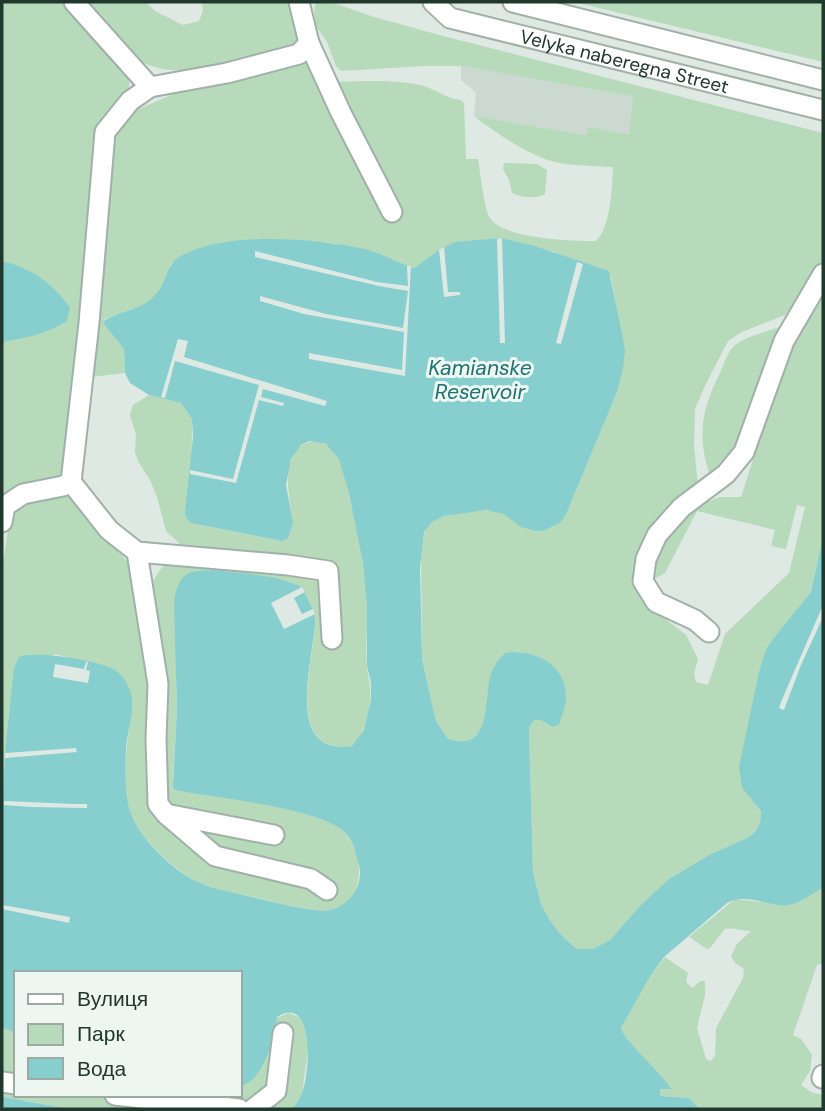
<svg xmlns="http://www.w3.org/2000/svg" width="825" height="1111" viewBox="0 0 825 1111" font-family="'DM Sans',sans-serif">
<rect width="100%" height="100%" fill="#dee9e3"/>
<!-- built -->
<polygon fill="#ccd9d1" points="461,66 634,95 629,134 588,127 586,135 474,116 476,93 461,80"/>
<!-- green -->
<g fill="#b7dabb" fill-rule="evenodd">
<path d="M2,2H63L128,77C135,99 110,110 98,125L84,333L64,472L49,481L24,486L2,496Z"/>
<path d="M86,2H146L155,11L183,25L199,21L203,11L202,2H290L300,19L298,40L289,48C243,59 167,90 128,52C113,37 100,18 86,2Z"/>
<path d="M316,2H331L371,16L443,36L823,133V259L799,299L785,315L742,332L728,341L705,386L695,409L694,446L700,505L720,497H741L786,356L823,282V537L811,592L766,649L742,788L761,811L760,823L755,832L747,838L709,855L669,879L610,940L593,949H577L564,938L551,922L541,904L533,872L529,729C534,714 542,720 552,727L559,725L488,693C487,720 483,749 448,739L436,721L422,659L421,547C423,537 424,529 432,522C445,512 489,507 503,513C510,516 516,523 521,527L567,512L617,392L619,326L611,276L603,269L582,264L555,252L502,238L439,250L414,268L334,243L276,240L172,262L158,293L146,304L105,319L103,323L124,349L125,373L91,377L110,136L130,113L180,91L310,60L322,81C355,83 388,78 420,85C435,88 445,99 461,100L464,103L466,159H478C480,171 484,209 490,218C503,239 573,241 596,241C611,226 612,188 613,167C596,166 577,166 559,163C531,157 497,134 474,116L586,135L588,127L629,134L633,96L461,66H425L341,71L336,66L327,42L316,26L314,10ZM797,505L805,507L789,573L725,634L708,685L696,682L694,674L698,659L686,635L641,600L640,592L652,580L665,573L697,511L775,530L771,546L786,549Z"/>
<polygon points="574,2 823,2 823,62"/>
<path d="M504,163L537,164L547,170L545,194C534,199 523,198 512,193L509,180L503,169Z"/>
<path d="M782,326L744,444L727,461L709,473C697,434 702,408 720,373C723,365 727,355 732,348C743,336 767,332 782,326Z"/>
<path d="M149,395L181,403L192,419L191,523L282,541C306,529 275,482 295,453C300,446 304,442 312,442C323,441 332,447 338,457C346,469 348,489 351,503C359,537 366,572 367,608C368,627 365,647 367,666C368,679 372,690 370,703C368,720 364,734 352,746C280,756 317,654 315,618C314,608 306,597 302,587L277,578L210,571L176,680L177,710L173,780L175,790C221,799 295,801 335,825C364,843 371,898 332,910C318,914 270,901 254,897C239,894 222,891 208,886C178,876 135,836 128,806C121,771 129,735 132,700L88,662L54,654L5,753L2,814V570L10,517L22,502L67,492L149,587C155,580 158,570 165,565C184,552 292,575 319,579L340,643L342,639L338,576L337,566L331,561L180,544L166,531L157,497L150,480L138,461L135,452L136,435L130,415L133,405Z"/>
<path d="M823,888V963L817,965L793,1035L801,1039L812,1055L810,1071L801,1085L811,1092L823,1095V1109H700L688,1098L660,1096V1089H670C661,1070 623,1043 621,1028L651,975L665,957L688,973L686,982L692,988L701,981H705V995L697,1028L706,1059L711,1061L715,1056L716,1028L743,978L744,969L735,963L731,956L737,944L751,931C742,931 734,927 725,929L710,948L707,949L689,937L735,899L788,905Z"/>
<polygon points="289,1013 301,1018 305,1026 308,1048 302,1094 292,1109 70,1109 2,1097 2,1027 16,1033 16,1095 240,1095 240,1086 244,1085 273,1042 276,1018"/>
</g>
<!-- water -->
<g fill="#87cece">
<path d="M502,238L535,246L609,271L623,339L625,351L623,368L617,392L567,512L561,522L545,530L536,531L521,527L504,514L486,510L444,516L432,522L424,532L420,568L422,659L436,721L448,739C495,753 482,697 492,671C495,664 500,658 505,653C534,649 566,664 566,697C566,706 561,717 559,725L552,727C542,720 534,714 529,729L533,872L541,904L551,922L564,938L577,949H593L610,940L641,905L669,879L709,855L747,838L755,832L760,823L761,811L742,788L739,767L759,672L766,649L773,639L811,592L823,537V888C813,893 800,903 788,905C767,907 747,892 727,903L664,957L651,975L621,1028C622,1039 662,1073 671,1089H660V1096L688,1098L700,1109H292C295,1105 299,1100 301,1095C310,1078 316,992 277,1017C274,1038 264,1081 240,1086V973H16V1033L3,1028L2,814L5,753L14,668L19,657C35,650 97,660 113,669C124,675 130,686 132,699C134,716 126,734 126,751C125,769 125,787 128,804C133,832 168,866 192,879C208,888 226,891 243,895C262,899 315,914 331,910C350,905 364,884 359,865C356,855 354,843 347,835C326,807 212,798 175,790L173,786L177,710L174,604C176,591 177,577 192,572C205,567 260,575 276,578C285,580 294,584 302,587C306,597 314,608 315,618C316,654 280,757 352,746L364,730L371,700V683L367,666V606L363,563L349,493L339,459L326,444L309,441L301,445L291,459L286,485L293,523L288,538L282,541L191,523L187,519L185,513L193,437L192,419L181,403L149,395L130,383L125,373L124,349L103,323L104,321C120,310 141,311 155,295C167,283 165,264 181,256C225,231 316,238 364,249C382,253 397,263 414,268L439,250L455,242Z"/>
<path d="M6,262C34,270 53,284 70,308L67,321C46,334 26,338 2,342V263Z"/>
<polygon points="2,1097 70,1109 2,1109"/>
</g>
<!-- pier -->
<g fill="#dee9e3">
<polygon points="502,238 505,343 500,343 497,239"/>
<polygon points="444,247 448,292 460,292 460,295 444,297 439,250"/>
<polygon points="255,251 377,282 408,286 407,266 411,266 405,376 309,359 309,353 402,370 404,332 304,314 260,301 260,296 326,314 403,328 408,291 379,286 255,257"/>
<polygon points="577,262 583,264 561,344 556,343"/>
<polygon points="178,339 188,341 184,357 327,401 325,406 263,389 261,397 284,403 283,406 259,400 236,483 190,474 190,470 233,479 259,385 175,361 165,398 161,397"/>
<polygon points="302,587 305,592 294,598 302,614 313,609 315,614 284,629 271,603"/>
<polygon points="823,605 823,617 801,665 784,710 779,708 781,702"/>
<polygon points="86,662 88,662 86,670 90,671 88,683 53,677 55,664 84,669"/>
<polygon points="76,748 77,752 5,758 5,753"/>
<polygon points="4,801 74,804 87,804 87,808 32,807 3,805"/>
<polygon points="2,905 70,917 69,923 2,909"/>
</g>
<g fill="none" stroke-linecap="round" stroke-linejoin="round">
<defs>
<g id="minor">
<polyline points="74,2 150,87"/>
<polyline points="299,2 309,43 299,54 227,73 150,87 130,101 105,132 89,323 71,482 109,530 137,552 288,565 328,571 332,639"/>
<path id="s1" d="M433,2L450,18L823,110"/>
<polyline points="513,2 823,80"/>
<polyline points="309,43 341,113 392,212"/>
<polyline points="2,522 5,506 23,494 63,486 71,482"/>
<polyline points="137,552 158,684 156,739 158,804 166,814 274,835"/>
<polyline points="709,632 695,620 656,602 643,581 646,559 657,535 682,507 726,474 744,452 784,341 823,274"/>
<polyline points="167,815 215,856 311,879 327,890"/>
<polyline points="822,1078 823,1075"/>
<polyline points="2,1082 16,1084"/>
<polyline points="115,1095 239,1109"/>
<polyline points="253,1109 276,1091 283,1033"/>
</g>
</defs>
<!-- minor casing -->
<use href="#minor" stroke="#a1b0a9" stroke-width="23"/>
<!-- minor -->
<use href="#minor" stroke="#fff" stroke-width="19"/>
</g>
<g text-anchor="middle" stroke-width="6" stroke-linejoin="round" paint-order="stroke">
<!-- street labels -->
<g font-size="19" fill="#20382e" stroke="#eef6f1">
<text dy="7" stroke="none"><textPath href="#s1" startOffset="203">Velyka naberegna Street</textPath></text>
</g>
<!-- water labels -->
<g font-size="21" font-style="italic" fill="#1c7172" stroke="#eef6f1">
<text x="480" y="375">Kamianske<tspan x="480" dy="24">Reservoir</tspan></text>
</g>
</g>
<!-- border -->
<rect width="825" height="1111" fill="none" stroke="#20382e" stroke-width="7"/>
<!-- legend -->
<rect x="14" y="971" width="228" height="126" fill="#eef6f1" stroke="#9caaa3" stroke-width="2"/>
<rect x="28" y="994" width="35" height="10" fill="#ffffff" stroke="#9caaa3" stroke-width="2"/>
<text x="77" y="1006" font-size="21" fill="#20382e">Вулиця</text>
<rect x="28" y="1024" width="35" height="21" fill="#b7dabb" stroke="#9caaa3" stroke-width="2"/>
<text x="77" y="1041" font-size="21" fill="#20382e">Парк</text>
<rect x="28" y="1058" width="35" height="21" fill="#87cece" stroke="#9caaa3" stroke-width="2"/>
<text x="77" y="1076" font-size="21" fill="#20382e">Вода</text>
</svg>
